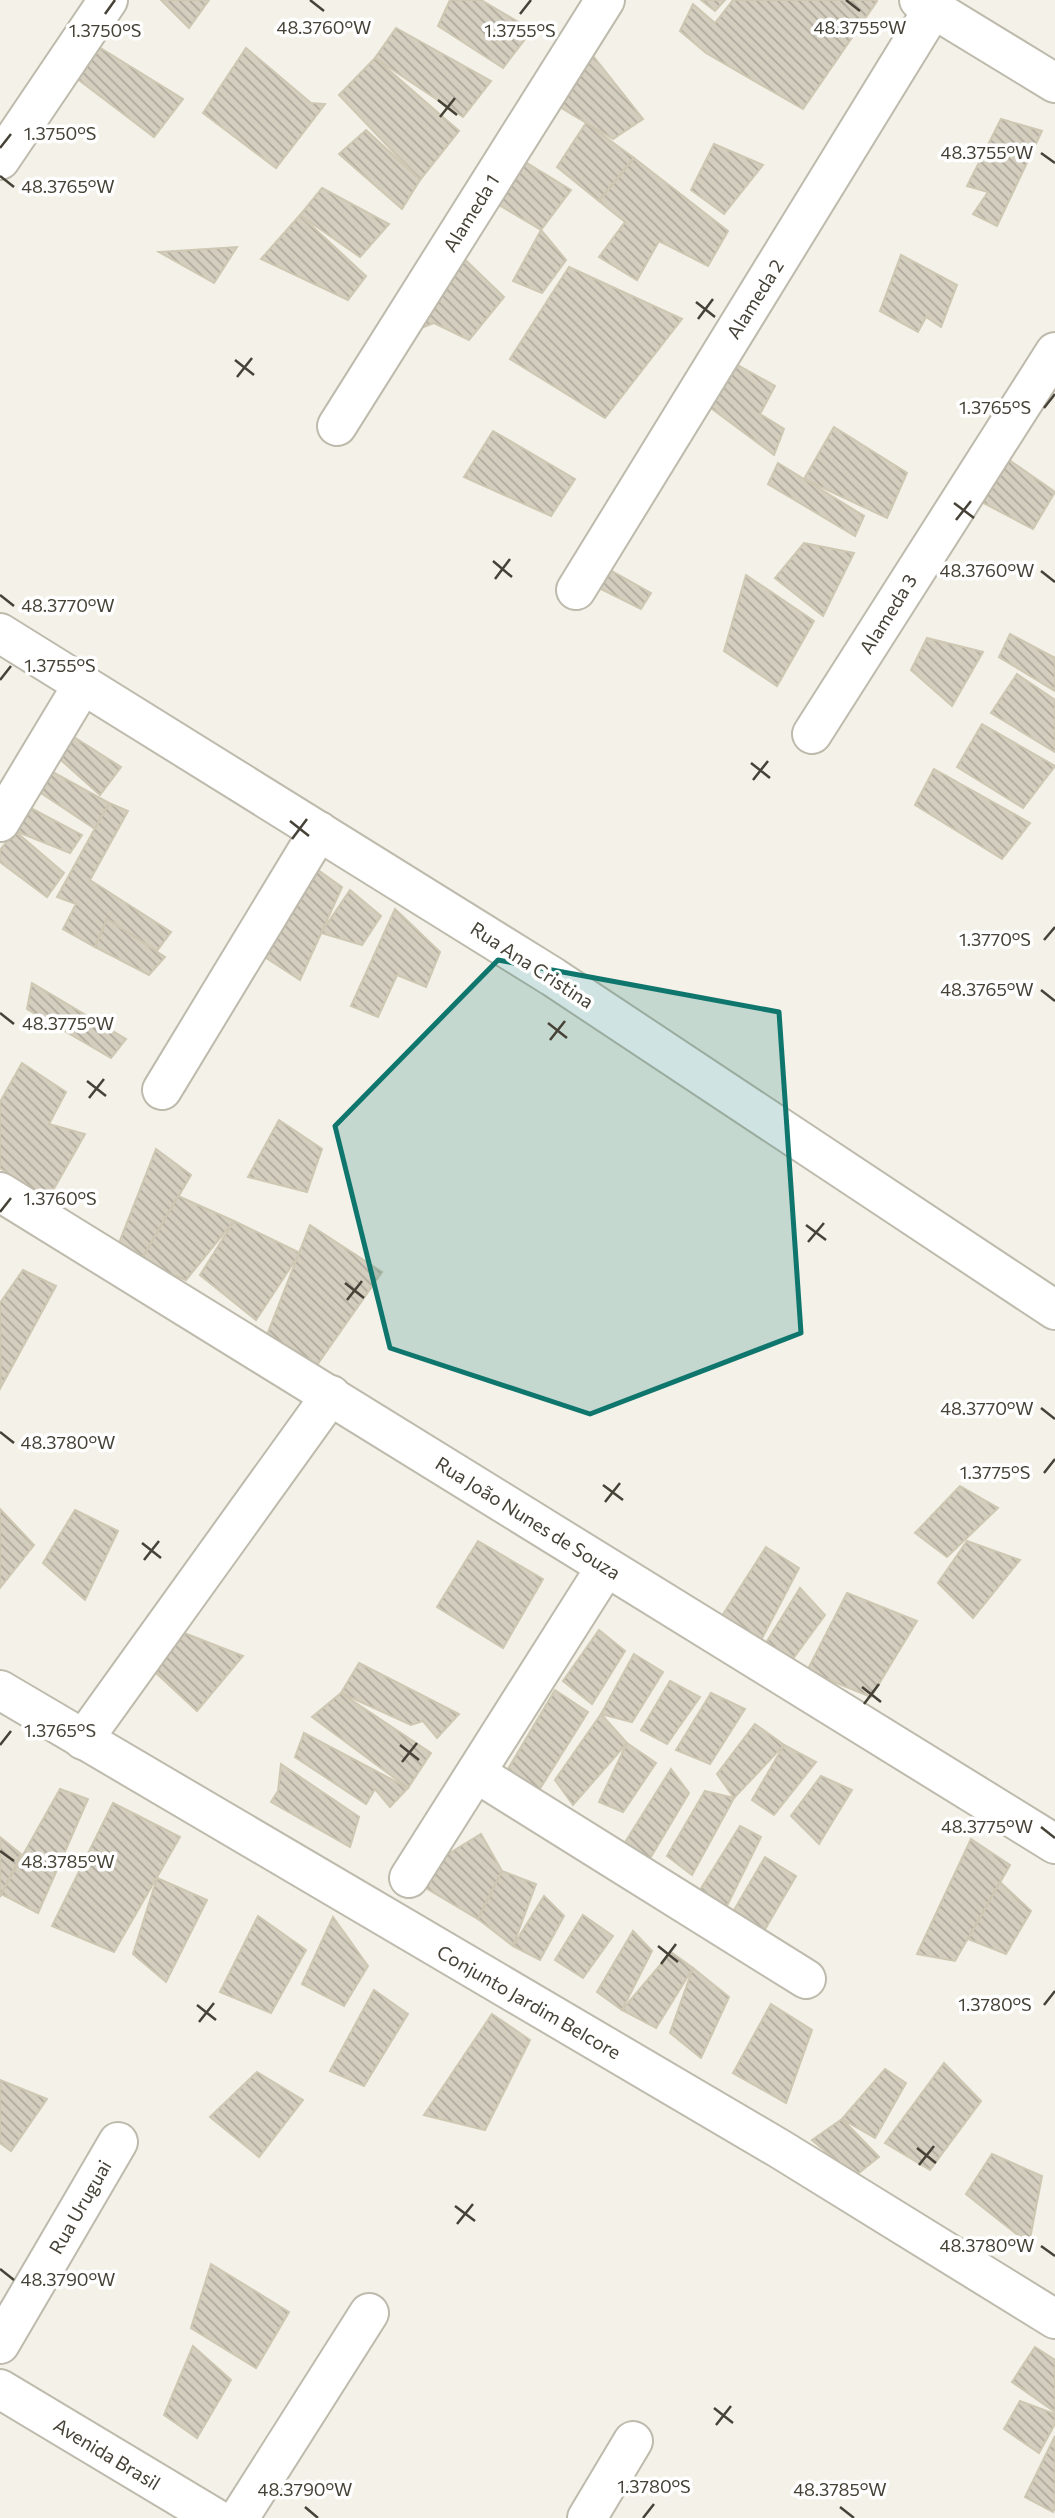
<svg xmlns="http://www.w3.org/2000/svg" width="1055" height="2518" viewBox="0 0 1055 2518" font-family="Commissioner,sans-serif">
<defs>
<pattern id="building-back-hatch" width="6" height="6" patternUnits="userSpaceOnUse" patternTransform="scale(1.75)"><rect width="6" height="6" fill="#d4cebf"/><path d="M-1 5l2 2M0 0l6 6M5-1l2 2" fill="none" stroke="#aea99c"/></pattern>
</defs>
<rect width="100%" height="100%" fill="#f3f1e8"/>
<!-- building -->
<g fill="url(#building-back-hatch)" stroke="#cec7b2" stroke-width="2">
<polygon points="161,0 209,0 189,28"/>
<polygon points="450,0 481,0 532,30 503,68 438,26"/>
<polygon points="701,0 725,0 715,11"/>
<polygon points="733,0 876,0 877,1 803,109 706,53 680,31 693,4 715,23"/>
<polygon points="396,28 491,81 463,117 375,58"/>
<polygon points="94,44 183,99 154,137 71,74"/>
<polygon points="246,48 311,103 325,104 276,168 203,113"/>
<polygon points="590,52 643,119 613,139 558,106"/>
<polygon points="375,58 459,131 420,180 339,95"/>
<polygon points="1001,119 1042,131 997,226 973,214 988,192 967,186"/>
<polygon points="586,123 634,158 599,201 557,167"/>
<polygon points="366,130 420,180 402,209 339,154"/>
<polygon points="714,144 763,165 724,214 691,190"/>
<polygon points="499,146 571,190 541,230 469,187"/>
<polygon points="634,158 728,231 708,266 659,241 637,280 599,257 625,222 599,201"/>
<polygon points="322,188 389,224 360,257 300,215"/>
<polygon points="300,215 366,276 348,300 261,259"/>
<polygon points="541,230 566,260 542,293 513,281"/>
<polygon points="451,246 504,297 469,340 434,323 392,339"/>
<polygon points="237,247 214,283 159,252"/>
<polygon points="901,255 957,285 941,327 926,317 918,332 880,311"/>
<polygon points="569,267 682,319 605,418 510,359"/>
<polygon points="720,355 775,386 760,414 784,429 774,455 704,403"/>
<polygon points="834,427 907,473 887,518 804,479"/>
<polygon points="493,431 575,479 551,516 464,477"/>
<polygon points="1005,457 1055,492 1033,529 974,498"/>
<polygon points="778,463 864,516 855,536 768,484"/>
<polygon points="804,543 854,553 823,616 775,578"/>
<polygon points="603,566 651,593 641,609 591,584"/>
<polygon points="746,575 814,621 777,686 724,651"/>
<polygon points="1010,634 1055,658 1055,691 999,657"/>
<polygon points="927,638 983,652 952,706 911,670"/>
<polygon points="1017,674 1055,700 1055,752 991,713"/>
<polygon points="982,724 1055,766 1023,808 957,767"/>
<polygon points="66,732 121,767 100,795 52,752"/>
<polygon points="934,769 1030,823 1002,859 915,805"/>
<polygon points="51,771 109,803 98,831 35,789"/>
<polygon points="109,803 128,811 90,880 171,932 157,951 107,919 95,947 63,929 76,904 57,897"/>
<polygon points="25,805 82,835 70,853 15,831"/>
<polygon points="15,831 64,873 47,897 0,862 0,850"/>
<polygon points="311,865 342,887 300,980 257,952"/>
<polygon points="350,890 381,916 362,945 321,933"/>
<polygon points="395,909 440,952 426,987 397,975 378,1017 351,1006"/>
<polygon points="107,919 165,957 149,975 95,947"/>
<polygon points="32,983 126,1039 111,1058 27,1009"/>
<polygon points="22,1063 66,1092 49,1124 85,1134 48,1199 0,1168 0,1102"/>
<polygon points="279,1120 322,1149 307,1192 248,1177"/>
<polygon points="156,1149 191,1175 140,1262 119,1243"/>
<polygon points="178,1196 234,1221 186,1280 140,1262"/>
<polygon points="234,1221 300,1253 256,1320 200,1275"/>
<polygon points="310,1225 382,1272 317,1365 265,1340"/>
<polygon points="23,1270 56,1286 1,1387 0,1303"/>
<polygon points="960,1486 998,1508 947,1557 915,1533"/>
<polygon points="0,1509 34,1545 0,1588"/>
<polygon points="75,1510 118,1531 85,1600 43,1563"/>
<polygon points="478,1541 543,1579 503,1648 437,1607"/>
<polygon points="967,1541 1020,1560 973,1618 938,1583"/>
<polygon points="766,1547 799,1568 758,1646 720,1619"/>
<polygon points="800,1588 825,1615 787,1667 766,1643"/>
<polygon points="847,1593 917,1621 871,1697 807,1671"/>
<polygon points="599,1630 625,1651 592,1704 563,1681"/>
<polygon points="179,1631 243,1656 197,1711 153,1670"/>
<polygon points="634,1654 663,1672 632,1722 601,1714"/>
<polygon points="359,1663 459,1714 437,1738 423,1721 411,1725 341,1693"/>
<polygon points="670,1681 700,1697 667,1744 641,1730"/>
<polygon points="555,1690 588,1712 536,1795 502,1779"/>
<polygon points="341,1693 431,1753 408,1788 312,1717"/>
<polygon points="711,1693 745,1709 710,1764 676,1750"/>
<polygon points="601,1714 627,1743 573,1805 555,1780"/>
<polygon points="755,1724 784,1745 734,1798 717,1774"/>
<polygon points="304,1733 408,1788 390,1807 375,1789 366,1804 295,1757"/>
<polygon points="627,1743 656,1763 623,1812 599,1802"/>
<polygon points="784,1745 816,1762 774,1815 752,1800"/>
<polygon points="281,1764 359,1817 350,1847 271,1802 278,1791"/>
<polygon points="671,1769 689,1793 649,1860 624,1844"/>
<polygon points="821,1776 852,1790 819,1844 791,1816"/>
<polygon points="60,1789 88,1799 38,1913 1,1894"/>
<polygon points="705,1791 734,1798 692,1875 667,1856"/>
<polygon points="113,1803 180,1837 114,1952 52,1926"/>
<polygon points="740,1826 761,1837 718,1924 690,1906"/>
<polygon points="481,1834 502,1871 478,1919 409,1878"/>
<polygon points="0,1837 21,1854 0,1897"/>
<polygon points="971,1839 1010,1865 955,1961 917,1954"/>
<polygon points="765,1857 796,1876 764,1931 730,1917"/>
<polygon points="502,1871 536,1884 513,1946 478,1919"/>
<polygon points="157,1878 207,1900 166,1982 133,1954"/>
<polygon points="1000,1882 1031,1911 1006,1954 968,1939"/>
<polygon points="544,1896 564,1916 540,1960 513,1946"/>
<polygon points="583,1915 613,1936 583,1978 555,1960"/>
<polygon points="258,1916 306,1950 271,2013 220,1992"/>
<polygon points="333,1917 368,1966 344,2006 302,1984"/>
<polygon points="633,1931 652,1951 622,2010 597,1992"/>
<polygon points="671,1952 693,1968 656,2028 622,2010"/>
<polygon points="693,1968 729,1997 701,2058 670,2033"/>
<polygon points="374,1990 408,2014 364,2086 330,2071"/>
<polygon points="771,2004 812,2030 786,2103 733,2073"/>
<polygon points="492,2014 530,2040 485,2130 424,2115"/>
<polygon points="944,2063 981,2101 930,2170 885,2143"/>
<polygon points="885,2069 906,2083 875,2138 842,2119"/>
<polygon points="257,2072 303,2100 259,2157 210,2117"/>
<polygon points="0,2080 47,2099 11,2151 0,2143"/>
<polygon points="842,2119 879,2157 855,2176 812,2140"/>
<polygon points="992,2154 1042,2176 1029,2244 966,2194"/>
<polygon points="211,2264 289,2312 256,2368 191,2328"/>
<polygon points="193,2346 231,2380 197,2438 164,2415"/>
<polygon points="1035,2347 1055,2360 1055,2412 1012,2382"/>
<polygon points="1020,2401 1055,2414 1055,2424 1039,2453 1004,2429"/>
<polygon points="1055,2436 1055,2508 1053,2512 1025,2497"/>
</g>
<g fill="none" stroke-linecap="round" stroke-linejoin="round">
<defs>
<g id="minor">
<polyline points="919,0 1055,83"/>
<polyline points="0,160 108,0"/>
<polyline points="337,426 605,0"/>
<polyline points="576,590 933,9"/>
<polyline points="0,633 553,977 1055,1310"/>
<polyline points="812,734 1055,352"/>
<polyline points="0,822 83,684"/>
<polyline points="162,1090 319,831"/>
<polyline points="0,1192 1055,1844"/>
<polyline points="0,1690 780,2149 1055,2319"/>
<polyline points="83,1740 331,1395"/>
<polyline points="476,1773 806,1979"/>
<polyline points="409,1878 606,1567"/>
<polyline points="0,2344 118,2142"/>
<polyline points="0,2389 215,2518"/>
<polyline points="239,2518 369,2313"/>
<polyline points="587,2518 633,2441"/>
</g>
</defs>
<!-- minor casing -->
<use href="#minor" stroke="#bebaac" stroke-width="42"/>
<!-- minor -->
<use href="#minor" stroke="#fff" stroke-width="38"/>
</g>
<!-- marked area -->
<path fill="#0f766e" fill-opacity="0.2" stroke="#0f766e" stroke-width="5" stroke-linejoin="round" d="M498,960L779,1012L801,1333L590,1414L390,1348L335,1126Z"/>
<!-- ticks -->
<path fill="none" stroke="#464237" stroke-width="2.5" d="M310,0L324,11M846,0L860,11M105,14L115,0M520,14L531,0M438,100L457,115M440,117L455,98M0,148L11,134M1041,153L1055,163M0,176L14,187M696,302L715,317M698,319L713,299M235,360L254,375M237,377L252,358M1044,408L1055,394M954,503L974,518M956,520L971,501M493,561L512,577M1041,571L1055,582M495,579L510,559M0,595L14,606M0,680L11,666M751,763L770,778M753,780L768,761M290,821L309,836M292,839L307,819M1044,940L1055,927M1041,990L1055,1001M0,1013L14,1024M548,1023L567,1038M550,1040L565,1021M87,1081L106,1096M89,1098L104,1079M0,1212L11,1198M806,1225L826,1240M808,1242L824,1223M345,1283L364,1298M347,1300L362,1281M1041,1408L1055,1419M0,1432L14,1443M1044,1473L1055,1459M603,1485L623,1500M605,1502L620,1483M142,1543L161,1558M144,1560L159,1541M862,1687L881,1702M864,1704L879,1684M0,1745L11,1731M400,1745L419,1760M402,1762L417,1743M1041,1827L1055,1838M0,1851L14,1861M658,1946L678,1962M661,1964L676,1944M197,2005L216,2020M1044,2005L1055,1991M199,2022L214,2003M917,2148L936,2163M919,2165L934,2146M455,2206L475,2221M457,2224L473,2204M1041,2246L1055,2256M0,2269L14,2280M714,2408L733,2423M716,2425L731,2406M305,2507L318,2518M840,2507L854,2518M643,2518L654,2504"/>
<g text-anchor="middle" stroke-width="7" stroke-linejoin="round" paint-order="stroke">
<!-- street labels -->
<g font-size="19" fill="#464237" stroke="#fff">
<text transform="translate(471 213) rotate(-58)" y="7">Alameda 1</text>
<text transform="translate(755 299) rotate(-58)" y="7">Alameda 2</text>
<text transform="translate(888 614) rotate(-58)" y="7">Alameda 3</text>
<text transform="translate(532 965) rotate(33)" y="7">Rua Ana Cristina</text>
<text transform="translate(528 1518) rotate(32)" y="7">Rua João Nunes de Souza</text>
<text transform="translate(529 2002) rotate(30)" y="7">Conjunto Jardim Belcore</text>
<text transform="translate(80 2207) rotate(-60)" y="7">Rua Uruguai</text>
<text transform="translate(107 2454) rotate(31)" y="7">Avenida Brasil</text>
</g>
</g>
<g font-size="18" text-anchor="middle" fill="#464237" stroke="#fff" stroke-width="7" stroke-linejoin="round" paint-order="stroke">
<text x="324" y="34">48.3760°W</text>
<text x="860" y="34">48.3755°W</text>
<text x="105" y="37">1.3750°S</text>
<text x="520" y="37">1.3755°S</text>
<text x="60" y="140">1.3750°S</text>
<text x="987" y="159">48.3755°W</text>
<text x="68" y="193">48.3765°W</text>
<text x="995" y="414">1.3765°S</text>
<text x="987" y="577">48.3760°W</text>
<text x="68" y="612">48.3770°W</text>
<text x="60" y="672">1.3755°S</text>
<text x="995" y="946">1.3770°S</text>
<text x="987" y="996">48.3765°W</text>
<text x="68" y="1030">48.3775°W</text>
<text x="60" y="1205">1.3760°S</text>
<text x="987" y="1415">48.3770°W</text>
<text x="68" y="1449">48.3780°W</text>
<text x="995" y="1479">1.3775°S</text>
<text x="60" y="1737">1.3765°S</text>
<text x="987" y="1833">48.3775°W</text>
<text x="68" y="1868">48.3785°W</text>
<text x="995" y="2011">1.3780°S</text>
<text x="987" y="2252">48.3780°W</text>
<text x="68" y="2286">48.3790°W</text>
<text x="654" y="2493">1.3780°S</text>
<text x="305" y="2496">48.3790°W</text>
<text x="840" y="2496">48.3785°W</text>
</g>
</svg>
